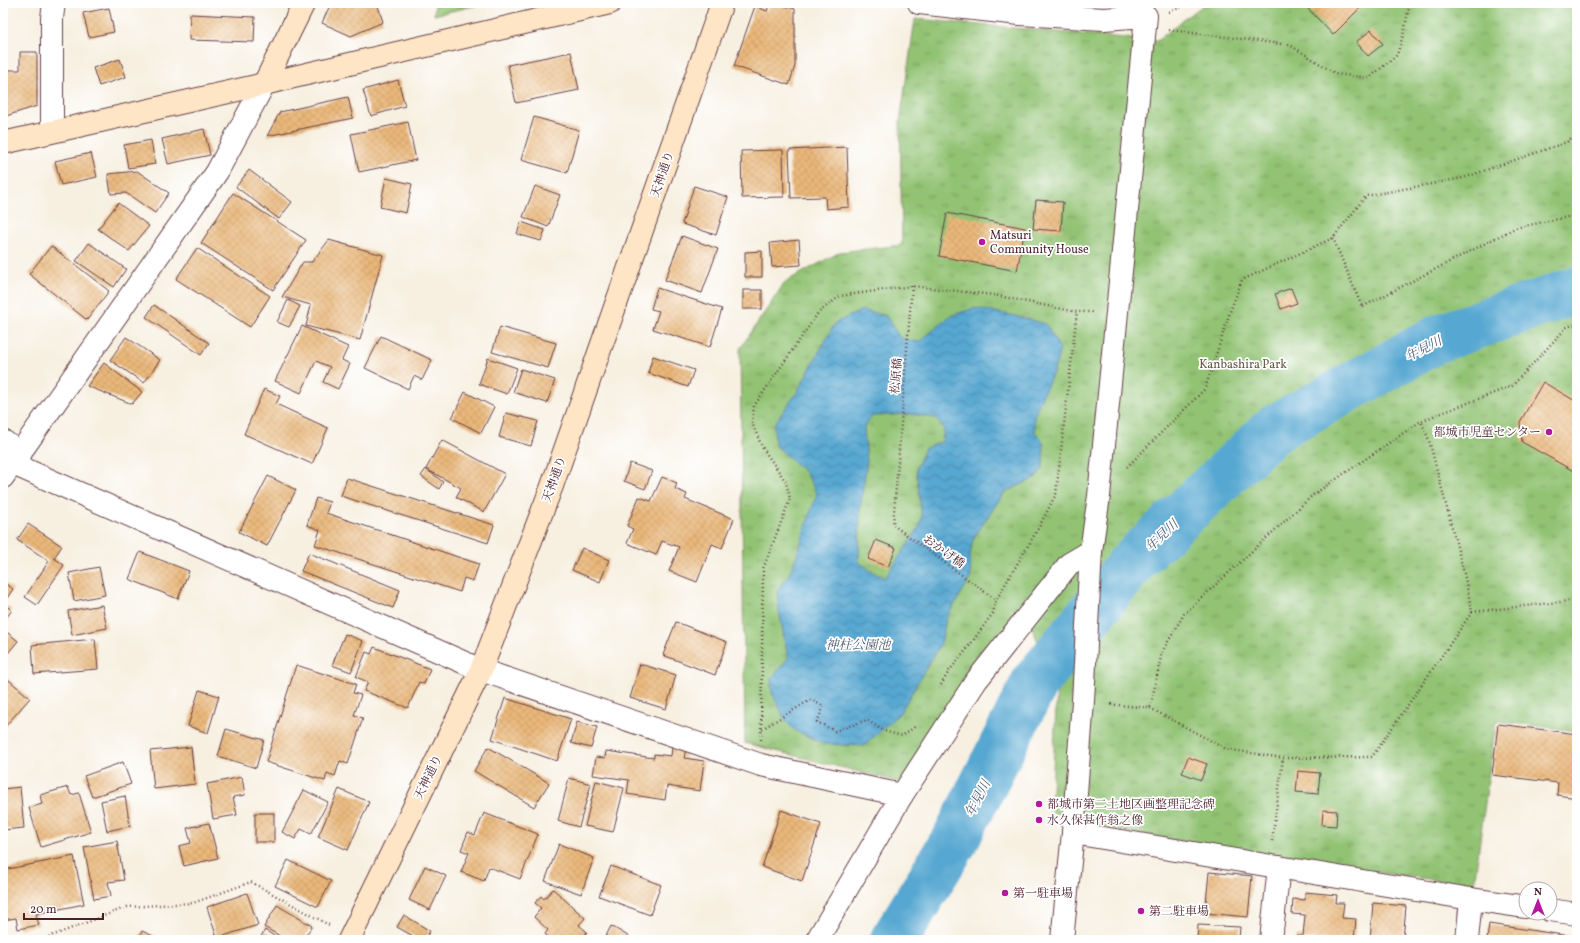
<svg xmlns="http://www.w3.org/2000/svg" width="1580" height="943" viewBox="0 0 1580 943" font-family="Vollkorn,'Noto Serif JP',serif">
<defs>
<pattern id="park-tufts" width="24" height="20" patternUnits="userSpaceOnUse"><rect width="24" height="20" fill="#92c373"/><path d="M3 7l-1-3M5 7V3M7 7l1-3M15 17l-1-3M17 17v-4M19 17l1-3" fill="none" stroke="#799e5f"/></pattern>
<pattern id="water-waves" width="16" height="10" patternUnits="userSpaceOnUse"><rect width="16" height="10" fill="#57a7d1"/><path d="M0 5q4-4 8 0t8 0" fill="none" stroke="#4a87aa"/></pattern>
<pattern id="building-cross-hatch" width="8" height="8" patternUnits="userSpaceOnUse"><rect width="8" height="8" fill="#eab87a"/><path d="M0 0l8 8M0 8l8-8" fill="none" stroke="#ca9e6a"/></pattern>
</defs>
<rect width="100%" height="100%" fill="#fff"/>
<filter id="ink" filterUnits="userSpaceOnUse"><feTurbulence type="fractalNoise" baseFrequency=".025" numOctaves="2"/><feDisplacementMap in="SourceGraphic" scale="8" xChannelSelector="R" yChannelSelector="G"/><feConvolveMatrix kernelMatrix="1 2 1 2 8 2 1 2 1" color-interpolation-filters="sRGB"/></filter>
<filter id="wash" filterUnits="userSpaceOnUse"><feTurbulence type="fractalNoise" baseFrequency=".012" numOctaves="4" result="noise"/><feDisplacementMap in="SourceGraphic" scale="16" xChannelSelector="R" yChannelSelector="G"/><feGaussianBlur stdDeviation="0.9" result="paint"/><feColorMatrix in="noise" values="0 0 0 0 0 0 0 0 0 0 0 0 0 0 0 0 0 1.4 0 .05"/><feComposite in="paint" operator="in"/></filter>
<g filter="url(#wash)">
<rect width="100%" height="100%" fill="#f7f0e1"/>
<!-- park -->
<g fill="url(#park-tufts)" stroke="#6e714f">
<polygon points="435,3 487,3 434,15"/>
<polygon points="1207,3 1577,3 1577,731 1496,721 1474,885 1284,860 1112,829 1051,812 1057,686 1030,623 979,690 918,787 745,743 740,349 785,282 840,252 902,245 900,122 915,19 1157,41 1189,15"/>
</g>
<!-- water -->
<path fill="url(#water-waves)" stroke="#50637e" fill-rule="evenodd" d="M974,308L1016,316L1046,324L1060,349L1054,371L1039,403L1034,418L1035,432L1044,443L1043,468L1035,478L1004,493L973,539L970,556L971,577L946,619L942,641L900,713L864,746L824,744L794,730L784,718L772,693L771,679L788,658L779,611L777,591C780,586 785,581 788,576C801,550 806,521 817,494L806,473L775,445L774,424L796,394L835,323L863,310L886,316L900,338L919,342L950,316ZM910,414L936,418L944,429L942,442L925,448L916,469L922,518L918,529L885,578L871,571L859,562L860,510L867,461L864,428L872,416Z"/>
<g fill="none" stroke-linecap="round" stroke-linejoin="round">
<!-- river -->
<polyline stroke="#57a7d1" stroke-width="48" points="894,940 956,838 1035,682 1136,558 1274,429 1437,339 1577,290"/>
</g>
<g id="blocks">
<!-- building -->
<g fill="url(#building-cross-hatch)">
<polygon points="331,3 377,3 383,22 351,36 322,23"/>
<polygon points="770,3 776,3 795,9 795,66 789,85 734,66 755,6 767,11"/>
<polygon points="1303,3 1361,3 1363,5 1333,35"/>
<polygon points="109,8 114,32 89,37 83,13"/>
<polygon points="190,14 255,17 254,42 189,40"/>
<polygon points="1371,30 1383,44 1368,56 1356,42"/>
<polygon points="20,52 37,52 37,106 3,117 3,70 20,70"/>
<polygon points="571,52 579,90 516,103 508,65"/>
<polygon points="120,59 126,77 99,86 93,68"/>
<polygon points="398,80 405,106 371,116 363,90"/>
<polygon points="348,97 353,118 267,136 280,112"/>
<polygon points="534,117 579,130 567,173 521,160"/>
<polygon points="408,122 416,160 359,172 351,134"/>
<polygon points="204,129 210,155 168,164 162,139"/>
<polygon points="151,140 155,164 128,168 124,145"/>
<polygon points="847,147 849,207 826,209 825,197 791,198 789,150"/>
<polygon points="783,150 784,197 742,198 741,151"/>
<polygon points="91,153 97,177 61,185 55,161"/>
<polygon points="249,170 292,202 279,219 236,187"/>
<polygon points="137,171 169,193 155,213 126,193 111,194 108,174"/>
<polygon points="386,178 412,184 406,213 380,207"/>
<polygon points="535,186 560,195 548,227 523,217"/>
<polygon points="694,186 728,197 716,235 682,224"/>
<polygon points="233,193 306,240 273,290 201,243"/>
<polygon points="1036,200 1063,202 1061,231 1033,229"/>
<polygon points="118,203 149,226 129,251 98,229"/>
<polygon points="947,213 1025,228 1017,271 939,256"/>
<polygon points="521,222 545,230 541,241 517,234"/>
<polygon points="682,236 718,249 702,293 665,280"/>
<polygon points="329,240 383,255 360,340 306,326 311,305 282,297 303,262 312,262"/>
<polygon points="799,240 801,265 772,267 770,243"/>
<polygon points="89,243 126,269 114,287 76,261"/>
<polygon points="51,246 109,291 87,320 29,274"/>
<polygon points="197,248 270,296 250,327 176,279"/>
<polygon points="762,251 762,277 745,277 745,252"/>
<polygon points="657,288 722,309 710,347 653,329 659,311 651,309"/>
<polygon points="1291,288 1297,303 1281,309 1275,294"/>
<rect x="743" y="290" width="19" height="19"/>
<polygon points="288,300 300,306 289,327 277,322"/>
<polygon points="154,305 209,343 201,355 146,317"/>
<polygon points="302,326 348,347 342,360 350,364 338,389 323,382 330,367 316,361 301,393 275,381"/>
<polygon points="500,327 556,343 548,368 492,352"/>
<polygon points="381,336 432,360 422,380 414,376 408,389 365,368"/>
<polygon points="126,337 160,360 144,383 110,360"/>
<polygon points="653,356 694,370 688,387 648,373"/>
<polygon points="488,358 517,368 507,394 479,384"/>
<polygon points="104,363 142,392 132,404 87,386"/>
<polygon points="521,369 555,380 547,403 513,392"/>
<polygon points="1543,382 1577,402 1577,473 1522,442 1520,422"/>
<polygon points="264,389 280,396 276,404 328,428 312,464 244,434"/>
<polygon points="465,392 494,407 481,433 452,418"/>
<polygon points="506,413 538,421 531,446 499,437"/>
<polygon points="442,440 505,474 484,512 456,497 461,488 426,469"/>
<polygon points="630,463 652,471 645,489 624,481"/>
<polygon points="426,469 443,482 439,489 421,476"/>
<polygon points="268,476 296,490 267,546 239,532"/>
<polygon points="662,477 677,483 675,489 687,494 685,499 734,519 722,548 712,544 697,582 669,571 679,547 662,541 656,555 627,543 633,529 627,526 639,497 651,501"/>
<polygon points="347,478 494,525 488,543 341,496"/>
<polygon points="316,498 330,502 326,513 479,564 473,581 464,578 460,592 315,545 320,530 307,525"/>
<polygon points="28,524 62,546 54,558 64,565 37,605 25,597 49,561 17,540"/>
<polygon points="876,540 896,548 888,567 868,559"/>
<polygon points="582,548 609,560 600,582 572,570"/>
<polygon points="140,552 189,571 178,599 129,579"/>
<polygon points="309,553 400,590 393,608 301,571"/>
<polygon points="99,567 105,595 74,601 69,573"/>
<polygon points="3,582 13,589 3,604"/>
<polygon points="3,604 12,610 4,621 3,620"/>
<polygon points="102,605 107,628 72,635 68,611"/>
<polygon points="676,622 727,642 715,675 663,655"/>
<polygon points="3,629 18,641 3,659"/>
<polygon points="345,634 363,641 351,672 332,665"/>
<polygon points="95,639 98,669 34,674 32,645"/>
<polygon points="374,647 430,669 424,684 419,682 408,708 364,691 368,682 356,677 366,652 371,654"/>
<polygon points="640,664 676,675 666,709 630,698"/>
<polygon points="296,665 356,684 353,693 361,695 354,715 363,718 348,764 340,761 335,776 327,773 325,781 266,762"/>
<polygon points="3,675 30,698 3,729"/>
<polygon points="199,690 219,696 208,733 188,726"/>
<polygon points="505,698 571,719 557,761 492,739"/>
<polygon points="577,722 597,727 591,748 571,743"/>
<polygon points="1498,724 1577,734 1577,798 1557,795 1558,783 1492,775"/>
<polygon points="226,729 264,740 256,768 218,756"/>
<polygon points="191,747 195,784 154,789 150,751"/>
<polygon points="488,747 549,783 534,807 474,771"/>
<polygon points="672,747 686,749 684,758 704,761 700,791 667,786 665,800 627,794 629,780 593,775 596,757 605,758 606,751 654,758 654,754 671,756"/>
<polygon points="1188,757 1207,764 1201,780 1182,773"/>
<polygon points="123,762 131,784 92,797 84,776"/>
<polygon points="1298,771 1320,773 1318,794 1296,792"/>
<polygon points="242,777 245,795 233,797 237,815 213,819 207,784"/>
<polygon points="569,778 591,784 579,827 558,821"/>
<polygon points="596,781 624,788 613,832 585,826"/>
<polygon points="20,787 24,828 3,830 3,789"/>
<polygon points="68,787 71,795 79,793 91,832 41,847 29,808 42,804 40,795"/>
<polygon points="339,789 369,802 348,850 318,837"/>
<polygon points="304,790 328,802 311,834 301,829 295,839 282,832"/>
<polygon points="125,796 130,826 107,831 101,801"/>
<polygon points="781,810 821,824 802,881 762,867"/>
<polygon points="1323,810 1337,811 1336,826 1322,825"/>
<rect x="255" y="813" width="19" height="29"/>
<polygon points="484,813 538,834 520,879 489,867 484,881 461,872 469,853 461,850 468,832 475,835"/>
<polygon points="209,823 218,858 184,866 179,846 191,843 187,828"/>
<polygon points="117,841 124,880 108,882 111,896 94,899 84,847"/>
<polygon points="559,844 594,858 581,894 545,881"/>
<polygon points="74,856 84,904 36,914 39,925 18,929 16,918 3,920 3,870"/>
<polygon points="288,860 331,881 318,907 275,886"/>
<polygon points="425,866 446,876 430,910 409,900"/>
<polygon points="611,866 661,885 650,915 599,896"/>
<polygon points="1209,872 1252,876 1248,917 1205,913"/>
<polygon points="553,889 585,918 579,925 587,932 580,940 551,940 545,934 548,930 534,917 541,908 535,903 541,896 544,899"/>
<polygon points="1305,892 1337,895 1336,903 1344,903 1342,918 1356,919 1354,940 1296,940 1296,936 1303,936 1305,915 1292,914 1293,899 1305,900"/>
<polygon points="247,893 258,925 217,938 207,907"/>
<polygon points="1373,903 1406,906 1403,940 1370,940"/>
<polygon points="277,905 312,926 303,940 287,940 264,927"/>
<polygon points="404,915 430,931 424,940 420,940 397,927"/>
<polygon points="1489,924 1577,937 1577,940 1487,940"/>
<polygon points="1198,925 1240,927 1239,940 1197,940"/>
<polygon points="611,926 633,939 633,940 604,940"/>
<polygon points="265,930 280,940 259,940"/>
<polygon points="142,931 162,940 138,940"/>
</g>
</g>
</g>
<g filter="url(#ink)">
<use href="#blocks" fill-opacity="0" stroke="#643e46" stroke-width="1"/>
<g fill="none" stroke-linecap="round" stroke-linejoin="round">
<defs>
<g id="street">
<polyline points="919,3 1020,14 1104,19 1146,16 1099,496 1091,551 1083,701 1073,833 1062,940"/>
<polyline points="52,131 52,18 54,3"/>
<polyline points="3,441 21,453"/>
<polyline points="13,464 481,670 761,765 902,795"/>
<polyline points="3,477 217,172 264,84"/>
<polyline points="1073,833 1471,899 1526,907"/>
<polyline points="1550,910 1577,914"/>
<polyline points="817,940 902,795 976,681 1069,564 1091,551"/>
<polyline points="1271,940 1279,867"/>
<polyline points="1467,940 1471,899"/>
</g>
<g id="secondary">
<polyline points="264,84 304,3"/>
<polyline points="3,143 264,84 610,3"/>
<polyline points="349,940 481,670 552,486 722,3"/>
</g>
</defs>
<!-- street casing -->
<use href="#street" stroke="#643e46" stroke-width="24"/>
<!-- secondary casing -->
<use href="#secondary" stroke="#643e46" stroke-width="24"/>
<!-- path -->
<g stroke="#643e46" stroke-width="2.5" stroke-dasharray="1 3" stroke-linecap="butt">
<polyline points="1169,12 1191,3"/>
<polyline points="1169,30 1290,45 1336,74 1369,78 1397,55 1404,32 1410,3"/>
<polyline points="1333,238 1362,307 1515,228 1577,215"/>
<polyline points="912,286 893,525 996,600"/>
<polyline points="1127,467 1205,389 1231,309 1242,280 1333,238 1366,196 1463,178 1567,142 1577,133"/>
<polyline points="1472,612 1577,600"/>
<polyline points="941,685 949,671 964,653 993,613 996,600 1039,527 1056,494 1077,312"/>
<polyline points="1107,704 1150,708 1162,652 1184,614 1313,495 1421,421 1512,386 1567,327 1577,324"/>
<polyline points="1150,708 1226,749 1283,758 1372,757 1472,612 1464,573 1429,440 1421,421"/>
<polyline points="762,729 810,700 824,706 817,722 835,731 867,720 884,731 902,736 916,726"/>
<polyline points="761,740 763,569 790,499 786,482 762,447 752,423 754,406 818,313 840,296 912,286 994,295 1077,312 1092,312"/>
<polyline points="1272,841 1283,758"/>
<polyline points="41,940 127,907 193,903 251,882 329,925"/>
</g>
<!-- street -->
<use href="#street" stroke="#fff" stroke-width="22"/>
<!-- secondary -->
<use href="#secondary" stroke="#fde5c5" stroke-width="22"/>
</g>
</g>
<!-- markers -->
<g fill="#b5179e" stroke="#fff" stroke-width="1.5">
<circle cx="982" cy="242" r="4"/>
<circle cx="1549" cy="432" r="4"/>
<circle cx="1039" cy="804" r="4"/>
<circle cx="1039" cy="820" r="4"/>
<circle cx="1005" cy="893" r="4"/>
<circle cx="1141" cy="911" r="4"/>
</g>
<g text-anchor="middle" stroke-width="3.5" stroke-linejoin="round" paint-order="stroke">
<!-- street labels -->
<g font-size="12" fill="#4a1f2b" stroke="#fff">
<text transform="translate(662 174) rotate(-71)" y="4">天神通り</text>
<text transform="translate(896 376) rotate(-85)" y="4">松原橋</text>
<text transform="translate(554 479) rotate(-70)" y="4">天神通り</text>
<text transform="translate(944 551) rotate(36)" y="4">おかげ橋</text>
<text transform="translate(428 777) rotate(-64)" y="4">天神通り</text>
</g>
<!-- poi labels -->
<g font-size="12" fill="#4a1f2b" stroke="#fff" text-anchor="start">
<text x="990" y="239">Matsuri<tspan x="990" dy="14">Community House</tspan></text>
<text x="1541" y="436" text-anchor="end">都城市児童センター</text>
<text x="1047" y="808">都城市第二土地区画整理記念碑</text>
<text x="1047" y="824">水久保甚作翁之像</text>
<text x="1013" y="897">第一駐車場</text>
<text x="1149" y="915">第二駐車場</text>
</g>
<!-- park labels -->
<g font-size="12" fill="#635844" stroke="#fff">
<text x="1243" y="368">Kanbashira Park</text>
</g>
<!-- water labels -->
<g font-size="13" font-style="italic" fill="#505c76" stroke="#fff">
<text transform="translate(1423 348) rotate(-27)" y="5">年見川</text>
<text transform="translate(1161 535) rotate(-43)" y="5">年見川</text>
<text x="858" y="649">神柱公園池</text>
<text transform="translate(977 798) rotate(-63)" y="5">年見川</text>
</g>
</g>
<!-- margin -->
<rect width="1580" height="943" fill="none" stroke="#fff" stroke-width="16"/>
<!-- north arrow -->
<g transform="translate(1538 901)"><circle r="19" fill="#ffffff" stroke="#b7a5aa"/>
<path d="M0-3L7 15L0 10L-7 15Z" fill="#b5179e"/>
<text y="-6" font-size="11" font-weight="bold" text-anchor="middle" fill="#4a1f2b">N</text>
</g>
<!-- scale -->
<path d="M24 913v6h79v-6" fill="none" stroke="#4a1f2b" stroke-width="2"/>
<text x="30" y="913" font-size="12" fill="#4a1f2b" stroke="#ffffff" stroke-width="3" paint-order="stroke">20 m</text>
</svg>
